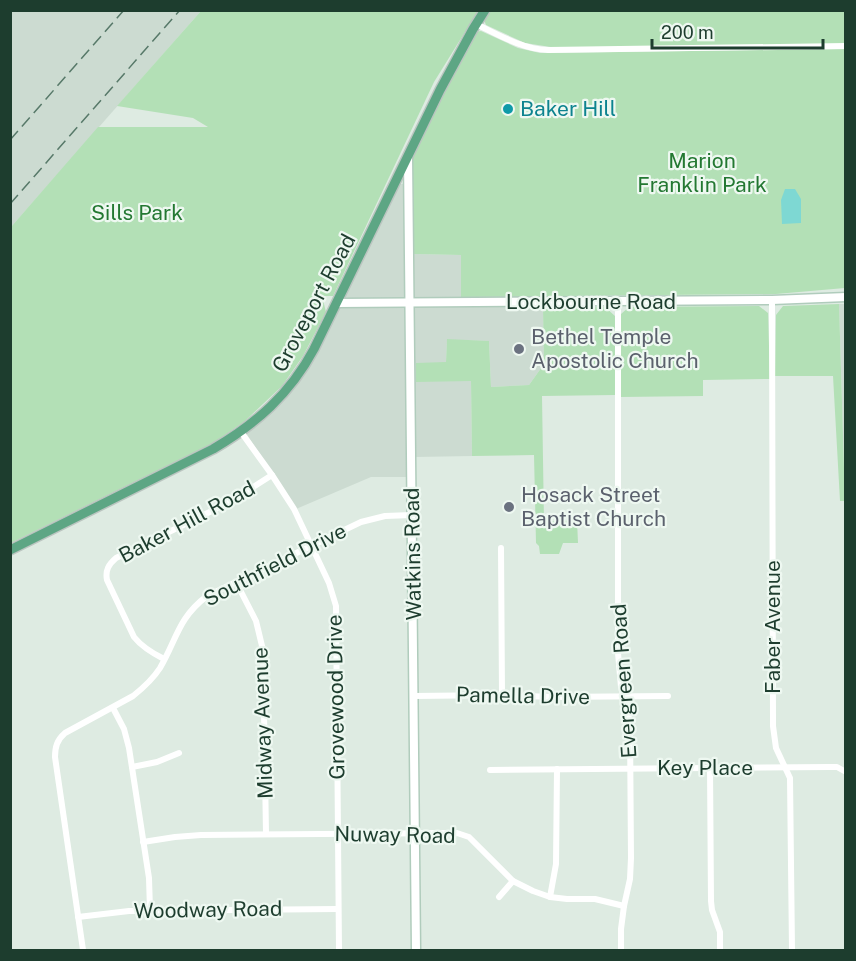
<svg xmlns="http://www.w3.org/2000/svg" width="856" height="961" viewBox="0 0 856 961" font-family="'Public Sans',sans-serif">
<rect width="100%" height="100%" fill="#deebe2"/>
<!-- built -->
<g fill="#ccdbd1">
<polygon points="11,11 201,11 11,227"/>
<polygon points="399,184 413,184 414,254 461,255 461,296 543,295 544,364 529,385 491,387 489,341 447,340 446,363 416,363 416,381 471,380 472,456 415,457 414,477 371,477 296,509 246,433 278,405 328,329"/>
<polygon points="839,304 846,304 845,510 845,501"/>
</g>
<!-- green -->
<g fill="#b3e0b6">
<polygon points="489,10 845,11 845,44 557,48 525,43 486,25 484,20"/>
<polygon points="201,11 478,11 434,82 333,296 322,296 326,312 303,356 282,386 245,421 215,442 11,543 11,227 98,127 208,127 193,118 117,106"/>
<polygon points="481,31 518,48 540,53 845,49 845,288 776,294 461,297 461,255 414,254 413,184 411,165 414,153 475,32"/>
<polygon points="839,304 845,501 840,501 833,376 775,376 776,315 783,306"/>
<polygon points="759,306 768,313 770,379 703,380 703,396 621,397 621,314 629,307"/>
<polygon points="605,307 615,316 615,395 542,396 544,522 577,520 578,543 563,543 559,554 540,554 539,546 536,543 534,455 472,456 471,381 416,382 416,363 446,362 447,339 489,341 491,387 529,385 544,364 543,308"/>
</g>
<!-- water -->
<polygon fill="#7ed8d3" points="785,189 795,189 801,199 801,223 782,224 781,200"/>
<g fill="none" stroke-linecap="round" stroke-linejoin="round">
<defs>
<g id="secondary">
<polyline points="408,157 416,950"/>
<polyline points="337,303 772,300 846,297"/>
</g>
<path id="primary" d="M10,550L213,449C256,424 290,394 314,349L440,90L473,29L485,10"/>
</defs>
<!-- secondary casing -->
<use href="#secondary" stroke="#b0ccbc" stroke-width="11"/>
<!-- primary casing -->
<use href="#primary" stroke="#bbc5c0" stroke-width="12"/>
<!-- street -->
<g stroke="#fff" stroke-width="6">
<path d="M476,24C499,35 522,49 548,50L846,46"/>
<polyline points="772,300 773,726 776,748 790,778 792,950"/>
<polyline points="618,302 618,653 621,687 628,712 630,727 631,858 630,879 624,906 621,929 621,950"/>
<polyline points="241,432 272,475 294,509 329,583 336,606 339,950"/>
<polyline points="501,548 502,695"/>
<polyline points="236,582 256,621 263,650 266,834"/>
<path d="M164,659C152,653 142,647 134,637L107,580C105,570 109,564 116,558L228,503L272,475"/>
<polyline points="414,696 502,695 552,697 668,696"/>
<polyline points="113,708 124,729 129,748 149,878 150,910"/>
<polyline points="132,767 157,762 179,753"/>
<polyline points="710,768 711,901 712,910 720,932 720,950"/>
<polyline points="490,770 830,767 837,767 846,772"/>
<polyline points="143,842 175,837 201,835 457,833 469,837 513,881 533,891 550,897 567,899 595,899 624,906"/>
<polyline points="499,897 513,881"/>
<polyline points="550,897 556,864 557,769"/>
<polyline points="78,917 129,911 338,909"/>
<path d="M83,950L55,757C55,747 57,740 65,733L133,696C143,688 153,679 160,668C177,639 178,618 207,596L361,522L385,516L412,515"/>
</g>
<!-- secondary -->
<use href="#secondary" stroke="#fff" stroke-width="8"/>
<!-- primary -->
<use href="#primary" stroke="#5da684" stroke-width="9"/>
<!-- rail -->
<g stroke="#577969" stroke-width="1.5" stroke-dasharray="12 6" stroke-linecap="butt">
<polyline points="10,140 124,10"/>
<polyline points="10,204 180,10"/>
</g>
</g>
<!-- markers -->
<circle fill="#0f9aa8" stroke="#eef8f1" stroke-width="2" cx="508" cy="109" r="6"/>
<g fill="#6b7280" stroke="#eef8f1" stroke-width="2">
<circle cx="519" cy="349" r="6"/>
<circle cx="509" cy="507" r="6"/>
</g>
<g text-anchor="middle" stroke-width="4.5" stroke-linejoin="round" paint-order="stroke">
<!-- culture labels -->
<g font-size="21" fill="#0d838f" stroke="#eef8f1" text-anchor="start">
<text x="520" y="116">Baker Hill</text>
</g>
<!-- park labels -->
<g font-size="21" fill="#237832" stroke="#eef8f1">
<text x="702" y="168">Marion<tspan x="702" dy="24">Franklin Park</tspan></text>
<text x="137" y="220">Sills Park</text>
</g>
<!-- street labels -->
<g font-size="21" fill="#1d3d2e" stroke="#eef8f1">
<text x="591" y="309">Lockbourne Road</text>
<text transform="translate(314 303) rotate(-62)" y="7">Groveport Road</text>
<text transform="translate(187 522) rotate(-28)" y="7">Baker Hill Road</text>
<text transform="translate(413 554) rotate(-91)" y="7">Watkins Road</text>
<text transform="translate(275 565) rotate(-27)" y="7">Southfield Drive</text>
<text transform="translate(773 627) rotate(-90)" y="7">Faber Avenue</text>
<text transform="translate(624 681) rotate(-94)" y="7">Evergreen Road</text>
<text transform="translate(523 696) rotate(1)" y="7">Pamella Drive</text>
<text transform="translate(336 697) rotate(-91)" y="7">Grovewood Drive</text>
<text transform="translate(263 723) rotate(-92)" y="7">Midway Avenue</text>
<text x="705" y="775">Key Place</text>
<text transform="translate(395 835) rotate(1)" y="7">Nuway Road</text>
<text transform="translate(208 910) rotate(-1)" y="7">Woodway Road</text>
</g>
<!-- worship labels -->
<g font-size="21" fill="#5b616d" stroke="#eef8f1" text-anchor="start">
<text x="531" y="344">Bethel Temple<tspan x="531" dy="24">Apostolic Church</tspan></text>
<text x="521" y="502">Hosack Street<tspan x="521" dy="24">Baptist Church</tspan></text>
</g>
</g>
<!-- border -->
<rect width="856" height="961" fill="none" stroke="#1d3d2e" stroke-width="24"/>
<!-- scale -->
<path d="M652 39v9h171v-9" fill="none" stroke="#1d3d2e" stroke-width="3"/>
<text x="661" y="39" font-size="18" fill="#1d3d2e" stroke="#eef8f1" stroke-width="4.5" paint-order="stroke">200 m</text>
</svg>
